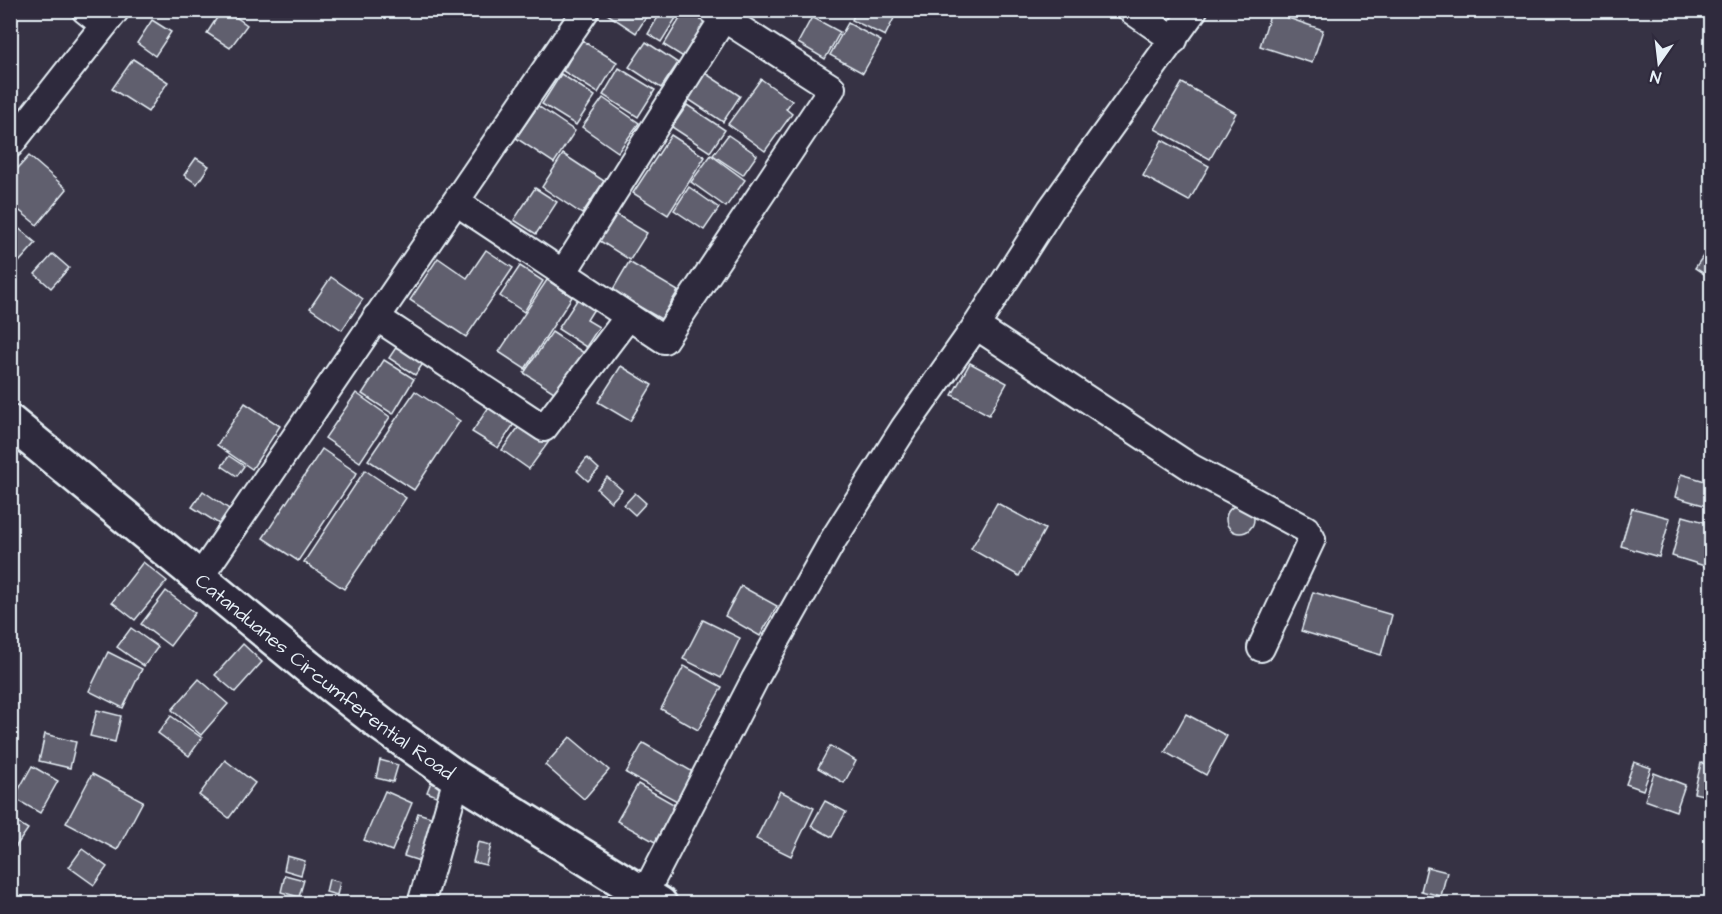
<svg xmlns="http://www.w3.org/2000/svg" width="1722" height="914" viewBox="0 0 1722 914" font-family="'Architects Daughter',sans-serif">
<rect width="100%" height="100%" fill="#363244"/>
<filter id="ink" filterUnits="userSpaceOnUse"><feTurbulence type="fractalNoise" baseFrequency=".0167" numOctaves="2"/><feDisplacementMap in="SourceGraphic" scale="12" xChannelSelector="R" yChannelSelector="G"/><feConvolveMatrix kernelMatrix="1 2 1 2 8 2 1 2 1" color-interpolation-filters="sRGB"/></filter>
<g filter="url(#ink)">
<!-- building -->
<g fill="#605e6e" stroke="#e8f1f8" stroke-width="1.5">
<polygon points="222,10 226,10 247,25 230,48 207,33"/>
<polygon points="601,10 651,10 636,33"/>
<polygon points="662,10 676,18 661,42 648,34"/>
<polygon points="685,10 689,10 707,22 685,58 664,45"/>
<polygon points="856,10 898,10 885,36 852,20"/>
<polygon points="1271,12 1323,30 1312,63 1260,46"/>
<polygon points="812,17 840,32 825,59 798,43"/>
<polygon points="152,20 171,32 155,56 137,43"/>
<polygon points="848,23 881,41 863,73 830,55"/>
<polygon points="581,40 617,62 598,93 563,71"/>
<polygon points="646,42 678,63 661,88 629,67"/>
<polygon points="133,59 168,82 148,112 112,89"/>
<polygon points="619,68 655,90 638,117 603,95"/>
<polygon points="705,73 740,96 723,122 688,99"/>
<polygon points="561,74 595,96 576,125 542,104"/>
<polygon points="761,79 792,101 786,109 792,114 765,151 728,124"/>
<polygon points="1182,83 1236,113 1210,159 1155,129"/>
<polygon points="603,98 639,123 618,152 582,127"/>
<polygon points="687,105 725,130 710,152 672,127"/>
<polygon points="538,106 575,131 554,163 516,138"/>
<polygon points="671,135 705,157 668,215 633,193"/>
<polygon points="728,135 757,155 743,175 713,155"/>
<polygon points="1162,140 1209,166 1189,201 1143,176"/>
<polygon points="563,154 604,181 582,214 542,187"/>
<polygon points="711,155 745,180 726,207 691,182"/>
<polygon points="29,156 67,189 37,225 10,203 10,177"/>
<polygon points="196,158 209,166 197,184 184,175"/>
<polygon points="689,187 719,208 704,230 674,210"/>
<polygon points="535,188 557,202 536,234 514,220"/>
<polygon points="609,210 647,233 630,260 592,236"/>
<polygon points="10,221 36,243 11,271 10,271"/>
<polygon points="1712,243 1712,279 1695,268"/>
<polygon points="486,250 513,268 466,337 410,300 438,258 467,278"/>
<polygon points="53,254 69,268 51,288 35,274"/>
<polygon points="629,262 678,291 661,319 612,291"/>
<polygon points="520,266 543,281 524,312 500,296"/>
<polygon points="331,277 363,299 342,330 310,308"/>
<polygon points="547,280 572,297 525,369 499,352"/>
<polygon points="581,294 597,304 587,320 599,327 586,347 558,329"/>
<polygon points="552,332 584,353 557,394 524,373"/>
<polygon points="401,340 427,358 415,375 389,358"/>
<polygon points="384,360 414,379 393,414 362,394"/>
<polygon points="970,363 1007,383 989,415 952,395"/>
<polygon points="621,366 652,385 630,421 598,402"/>
<polygon points="415,391 460,421 414,490 368,460"/>
<polygon points="356,393 390,417 360,462 325,438"/>
<polygon points="493,401 518,418 498,448 472,432"/>
<polygon points="245,403 280,426 252,469 217,445"/>
<polygon points="526,417 553,436 529,469 502,450"/>
<polygon points="322,449 357,473 298,561 263,538"/>
<polygon points="229,456 244,466 237,476 222,466"/>
<polygon points="587,458 599,469 588,481 577,471"/>
<polygon points="365,470 406,498 344,589 304,562"/>
<polygon points="1681,474 1712,483 1707,506 1675,497"/>
<polygon points="607,477 622,490 611,502 597,489"/>
<polygon points="203,491 229,509 219,524 192,507"/>
<polygon points="635,493 646,503 635,515 624,505"/>
<polygon points="997,503 1045,529 1019,576 971,549"/>
<circle cx="1240" cy="519" r="14"/>
<polygon points="1632,508 1670,518 1659,557 1621,546"/>
<polygon points="1683,516 1712,524 1712,556 1708,567 1672,556"/>
<polygon points="143,562 167,581 135,620 112,602"/>
<polygon points="741,586 777,606 760,636 725,616"/>
<polygon points="166,591 195,613 170,646 141,624"/>
<polygon points="1313,592 1392,615 1381,655 1301,631"/>
<polygon points="703,620 740,638 721,678 683,659"/>
<polygon points="131,628 158,647 144,666 117,647"/>
<polygon points="243,644 262,662 235,692 215,675"/>
<polygon points="108,652 142,669 123,708 89,691"/>
<polygon points="684,666 722,687 698,730 661,709"/>
<polygon points="199,679 228,704 201,735 172,710"/>
<polygon points="97,710 121,716 115,742 90,736"/>
<polygon points="1186,714 1227,736 1206,775 1165,752"/>
<polygon points="171,716 202,738 189,756 158,733"/>
<polygon points="45,734 76,742 70,768 39,761"/>
<polygon points="570,737 609,770 584,799 545,765"/>
<polygon points="643,743 693,772 677,801 626,773"/>
<polygon points="830,746 856,761 844,783 818,768"/>
<polygon points="225,760 255,783 229,818 199,795"/>
<polygon points="380,760 398,765 393,782 376,778"/>
<polygon points="1634,762 1651,768 1643,790 1626,784"/>
<polygon points="1701,763 1712,765 1712,797 1694,793"/>
<polygon points="32,766 58,781 40,813 14,798"/>
<polygon points="1654,773 1685,785 1676,811 1645,800"/>
<polygon points="92,774 143,801 117,850 66,823"/>
<polygon points="431,782 447,789 443,799 427,792"/>
<polygon points="638,784 675,805 655,842 617,821"/>
<polygon points="385,791 412,803 392,851 364,840"/>
<polygon points="780,791 814,808 791,856 756,839"/>
<polygon points="825,801 846,812 832,837 811,826"/>
<polygon points="418,813 443,821 429,864 404,856"/>
<polygon points="10,818 28,829 14,849 10,847"/>
<polygon points="478,842 491,845 486,865 473,862"/>
<polygon points="82,849 107,867 94,885 69,867"/>
<polygon points="287,856 305,861 301,875 284,870"/>
<polygon points="1427,867 1447,872 1441,896 1421,891"/>
<polygon points="285,875 304,880 299,897 281,892"/>
<polygon points="329,879 340,882 337,895 326,892"/>
<polygon points="360,898 373,901 372,904 358,904"/>
</g>
<g fill="none" stroke-linecap="round" stroke-linejoin="round">
<defs>
<g id="street">
<polyline points="85,10 104,25"/>
<polyline points="1131,10 1174,40"/>
<polyline points="10,145 116,10"/>
<polyline points="456,202 664,340 832,88 711,10"/>
<polyline points="563,273 723,19"/>
<polyline points="376,317 544,428 628,317"/>
<polyline points="976,326 1192,468 1306,529 1312,539 1261,648"/>
<polyline points="200,577 586,10"/>
<polyline points="644,895 755,679 833,540 904,428 976,326 1051,209 1194,10"/>
<polyline points="421,904 457,778"/>
</g>
<g id="primary">
<path id="s1" d="M10,422L308,667L382,725L457,778L660,904"/>
</g>
</defs>
<!-- street casing -->
<use href="#street" stroke="#e8f1f8" stroke-width="30"/>
<!-- primary casing -->
<use href="#primary" stroke="#e8f1f8" stroke-width="38"/>
<!-- street -->
<use href="#street" stroke="#2f2a3d" stroke-width="26"/>
<!-- primary -->
<use href="#primary" stroke="#2f2a3d" stroke-width="33"/>
</g>
</g>
<g text-anchor="middle" stroke-width="5" stroke-linejoin="round" paint-order="stroke">
<!-- street labels -->
<g font-size="20" fill="#e8f1f8" stroke="#2f2a3d">
<text dy="7" stroke="none"><textPath href="#s1" startOffset="405">Catanduanes Circumferential Road</textPath></text>
</g>
</g>
<!-- margin -->
<rect width="1722" height="914" fill="none" stroke="#2f2a3d" stroke-width="36"/>
<rect x="18" y="18" width="1686" height="878" fill="none" stroke="#e8f1f8" stroke-width="2" filter="url(#ink)"/>
<!-- north arrow -->
<g transform="translate(1659 63) rotate(194)" stroke="#2f2a3d" stroke-width="4.5" paint-order="stroke">
<path d="M0-4.5L10 22L0 15L-10 22Z" fill="#e8f1f8"/>
<text y="-9" font-size="16" font-weight="bold" text-anchor="middle" fill="#e8f1f8">N</text>
</g>
</svg>
